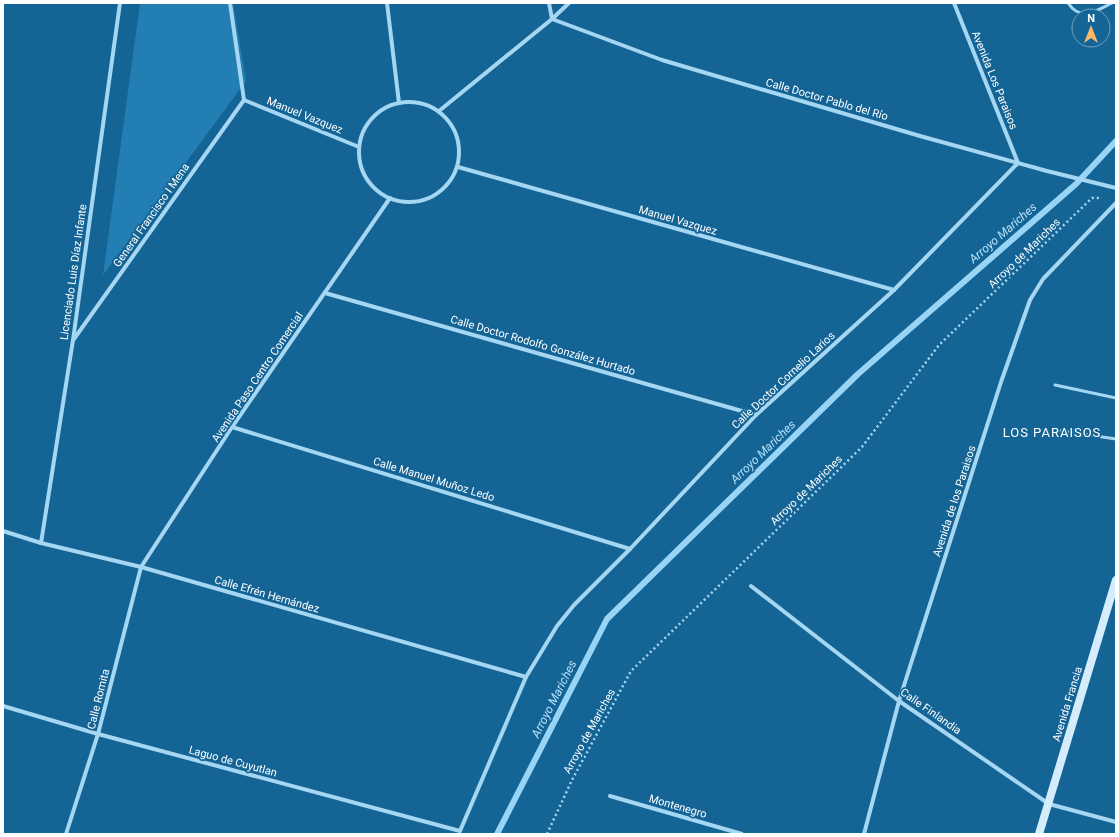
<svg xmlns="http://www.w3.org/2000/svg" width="1119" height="837" viewBox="0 0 1119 837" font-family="Roboto,sans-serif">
<rect width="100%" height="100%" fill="#146496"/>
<!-- green -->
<polygon fill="#237fb3" points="140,3 233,3 246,81 103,275"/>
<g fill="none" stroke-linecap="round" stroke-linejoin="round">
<!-- stream -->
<polyline stroke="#97d4f5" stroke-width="6" points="497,834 607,619 858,374 1076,184 1116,141"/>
<!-- path -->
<polyline stroke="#a5d6f2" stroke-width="2.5" stroke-dasharray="2 3" stroke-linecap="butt" points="547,834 572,780 631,671 862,447 939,345 1092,198 1102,198"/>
<!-- lane -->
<g stroke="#a5d6f2" stroke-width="3">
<path d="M1068,3C1081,22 1096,11 1112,3"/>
<polyline points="1055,385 1116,398"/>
<polyline points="1055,430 1116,439"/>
</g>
<!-- street -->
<g stroke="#a5d6f2" stroke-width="4">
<polyline points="230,3 244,100"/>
<polyline points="387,3 399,103"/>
<polyline points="549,3 552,19"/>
<polyline points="552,19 662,60 920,136 1047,171 1116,188"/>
<polyline points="244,100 359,147"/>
<circle cx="409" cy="152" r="50"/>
<polyline points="439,111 552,19 569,3"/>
<polyline points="458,167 894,290"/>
<polyline points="325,293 756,415"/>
<polyline points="74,339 244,100"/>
<polyline points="232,427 630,549"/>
<polyline points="3,531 41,543 141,567 526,677"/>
<polyline points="41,543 73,340 120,3"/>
<polyline points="751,586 899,701 1049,804 1116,822"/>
<polyline points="3,706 98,734 460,831 526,677 557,626 574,605 630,549 756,415 894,290 1018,163 954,3"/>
<polyline points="610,796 742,834"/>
<polyline points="66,834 98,734 141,567 232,427 390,198"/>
<polyline points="864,834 899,701 1001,382 1030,300 1043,279 1116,203"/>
</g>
<!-- secondary -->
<polyline stroke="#d4edfc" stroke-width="8" points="1039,834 1116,580"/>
</g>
<g text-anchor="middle" stroke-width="3.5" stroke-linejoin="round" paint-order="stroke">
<!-- street labels -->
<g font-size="11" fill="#fff" stroke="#146496">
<text transform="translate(995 80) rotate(68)" y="4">Avenida Los Paraisos</text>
<text transform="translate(827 99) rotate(16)" y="4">Calle Doctor Pablo del Río</text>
<text transform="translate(305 115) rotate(22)" y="4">Manuel Vazquez</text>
<text transform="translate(151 215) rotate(-55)" y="4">General Francisco I Mena</text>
<text transform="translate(678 220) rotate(16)" y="4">Manuel Vazquez</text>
<text transform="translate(1024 253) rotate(-44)" y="4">Arroyo de Mariches</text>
<text transform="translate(73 272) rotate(-82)" y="4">Licenciado Luis Díaz Infante</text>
<text transform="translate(543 345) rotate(16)" y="4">Calle Doctor Rodolfo González Hurtado</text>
<text transform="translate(257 377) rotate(-56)" y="4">Avenida Paso Centro Comercial</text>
<text transform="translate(783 380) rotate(-43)" y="4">Calle Doctor Cornelio Larios</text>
<text transform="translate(434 479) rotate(17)" y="4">Calle Manuel Muñoz Ledo</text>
<text transform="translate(806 490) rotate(-44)" y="4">Arroyo de Mariches</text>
<text transform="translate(954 501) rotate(-72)" y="4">Avenida de los Paraisos</text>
<text transform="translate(267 594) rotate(16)" y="4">Calle Efrén Hernández</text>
<text transform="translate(98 699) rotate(-76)" y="4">Calle Romita</text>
<text transform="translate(1067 704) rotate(-73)" y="4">Avenida Francia</text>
<text transform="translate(931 711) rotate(35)" y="4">Calle Finlandia</text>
<text transform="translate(589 731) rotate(-61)" y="4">Arroyo de Mariches</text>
<text transform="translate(233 761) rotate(15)" y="4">Laguo de Cuyutlan</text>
<text transform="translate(678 806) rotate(16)" y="4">Montenegro</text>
</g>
<!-- water labels -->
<g font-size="12" font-style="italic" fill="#b5e1f9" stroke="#146496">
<text transform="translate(1003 233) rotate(-41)" y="4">Arroyo Mariches</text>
<text transform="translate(763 452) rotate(-44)" y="4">Arroyo Mariches</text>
<text transform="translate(554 699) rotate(-63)" y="4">Arroyo Mariches</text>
</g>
<!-- quarter labels -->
<g font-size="13" letter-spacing="1" fill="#fff" stroke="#146496">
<text x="1052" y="437">LOS PARAISOS</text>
</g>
</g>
<!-- border -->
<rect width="1119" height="837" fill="none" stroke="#ffffff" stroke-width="8"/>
<!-- north arrow -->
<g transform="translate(1091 28)"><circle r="19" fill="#146496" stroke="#72a2c0"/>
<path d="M0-3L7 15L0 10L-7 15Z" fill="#ffb766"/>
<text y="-6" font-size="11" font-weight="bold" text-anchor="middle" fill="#ffffff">N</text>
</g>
</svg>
